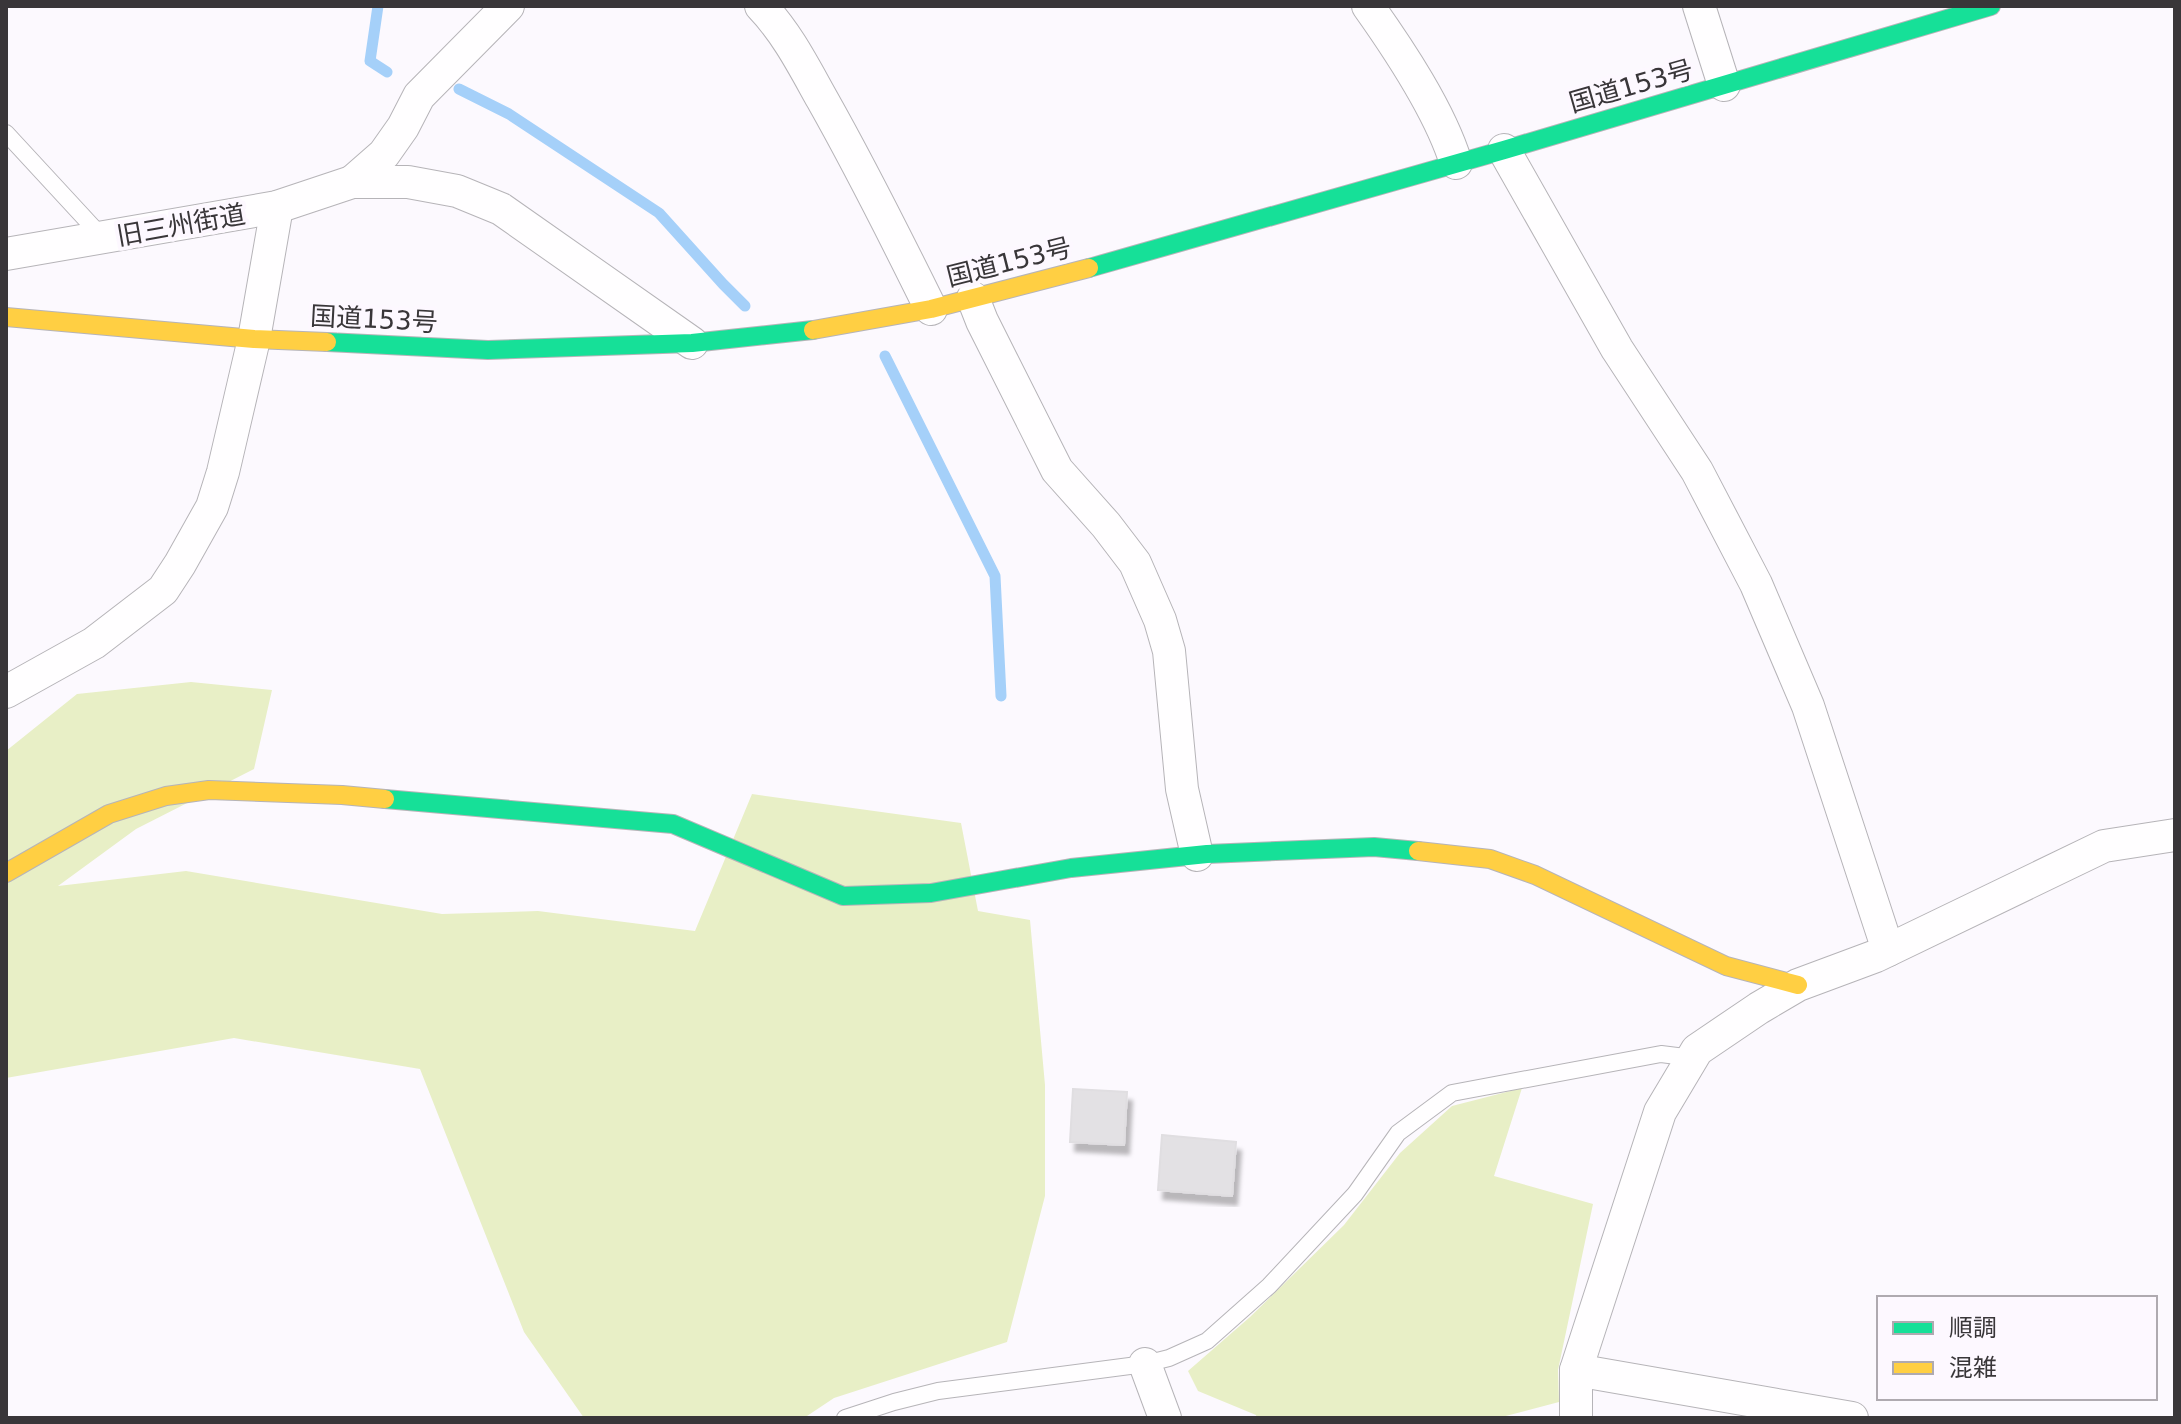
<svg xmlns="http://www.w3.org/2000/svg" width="2181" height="1424" viewBox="0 0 2181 1424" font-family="'DejaVu Sans','Noto Sans JP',sans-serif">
<defs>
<filter id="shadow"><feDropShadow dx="5" dy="9" stdDeviation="2" flood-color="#0004"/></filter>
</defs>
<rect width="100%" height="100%" fill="#fcf9fe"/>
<!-- green -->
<g fill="#e8efc6">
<polygon points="191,682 272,690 254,769 136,829 58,886 186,871 442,914 538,911 695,931 752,794 961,823 978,911 1030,920 1045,1085 1045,1196 1007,1342 834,1398 804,1418 584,1418 524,1332 420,1069 234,1038 6,1078 6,751 77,694"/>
<polygon points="1522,1088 1494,1176 1593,1204 1558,1370 1559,1402 1498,1418 1257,1418 1256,1415 1198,1391 1188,1371 1250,1317 1344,1225 1400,1153 1452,1106"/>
</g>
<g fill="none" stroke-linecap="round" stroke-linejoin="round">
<!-- stream -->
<g stroke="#a5d0f9" stroke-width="11">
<polyline points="378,6 370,61 387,72"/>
<polyline points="459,89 509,114 659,213 723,284 745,306"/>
<polyline points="885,356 995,576 1001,696"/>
</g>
</g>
<!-- building -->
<g fill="#e3e1e4" stroke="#e0dee1" stroke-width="2" filter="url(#shadow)">
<polygon points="1073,1089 1127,1092 1124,1145 1070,1142"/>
<polygon points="1162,1135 1236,1142 1232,1196 1158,1190"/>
</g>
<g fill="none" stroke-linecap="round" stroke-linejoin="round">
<defs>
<g id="lane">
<polyline points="6,133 103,238"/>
<polyline points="845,1418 894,1402 938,1391 1145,1364 1169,1358 1207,1341 1269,1286 1355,1194 1398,1133 1452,1093 1661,1054 1693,1058"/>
</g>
<g id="street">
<path d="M761,6C787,33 804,67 822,99C861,168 896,238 931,309"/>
<path d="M1368,6C1400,51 1440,111 1456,163"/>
<polyline points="1699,6 1724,85"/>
<polyline points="1504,150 1617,349 1697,471 1756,584 1808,706 1888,950"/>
<polyline points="352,182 384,154 403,127 419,96 508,6"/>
<polyline points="6,254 277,207 352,182 408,182 457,191 501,209 692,343"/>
<polyline points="973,298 982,321 1057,470 1106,525 1135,563 1160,620 1169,651 1182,789 1197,855"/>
<polyline points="6,692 94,643 163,590 180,564 212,507 223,472 254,339 277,207"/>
<polyline points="1145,1364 1165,1418"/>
<polyline points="1576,1370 1852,1418"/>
<polyline points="1576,1418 1576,1370 1660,1112 1697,1050 1759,1008 1798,985 1876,956 2104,846 2175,835"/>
</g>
<g id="fast">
<polyline points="1089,268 1504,150 1991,6"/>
<polyline points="327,342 488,350 692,343 813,330"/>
<polyline points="385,799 673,824 843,896 931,893 1071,868 1207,854 1374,847 1418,851"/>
</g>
<g id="slow">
<polyline points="6,317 254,339 327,342"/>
<polyline points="813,330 931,309 1089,268"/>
<polyline points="1418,851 1490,859 1535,875 1726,966 1798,985"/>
<polyline points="6,873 109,814 166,796 209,790 342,795 385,799"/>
</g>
</defs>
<!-- lane casing -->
<use href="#lane" stroke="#b6b4b8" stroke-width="18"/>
<!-- street casing -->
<use href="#street" stroke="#b6b4b8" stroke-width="34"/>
<!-- fast casing -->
<use href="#fast" stroke="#b6b4b8" stroke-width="20"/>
<!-- slow casing -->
<use href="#slow" stroke="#b6b4b8" stroke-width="20"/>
<!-- lane -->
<use href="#lane" stroke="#fffeff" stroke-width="16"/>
<!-- street -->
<use href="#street" stroke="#fffeff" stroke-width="32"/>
<!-- fast -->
<use href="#fast" stroke="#16e098" stroke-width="18"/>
<!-- slow -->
<use href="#slow" stroke="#ffcf43" stroke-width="18"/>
</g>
<g text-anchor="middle" stroke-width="8" stroke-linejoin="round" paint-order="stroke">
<!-- street labels -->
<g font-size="26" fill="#393639" stroke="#fdf8ff">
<text transform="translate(1631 86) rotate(-16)" y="9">国道153号</text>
<text transform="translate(181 225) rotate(-10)" y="9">旧三州街道</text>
<text transform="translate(1009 262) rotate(-14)" y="9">国道153号</text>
<text transform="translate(374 319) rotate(3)" y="9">国道153号</text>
</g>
</g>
<!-- border -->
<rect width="2181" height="1424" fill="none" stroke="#393639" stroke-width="16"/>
<!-- legend -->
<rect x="1877" y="1296" width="280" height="104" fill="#fdf8ff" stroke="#afaab0" stroke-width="2"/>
<rect x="1893" y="1322" width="40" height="12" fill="#16e098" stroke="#afaab0" stroke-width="2"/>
<text x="1949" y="1336" font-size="24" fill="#393639">順調</text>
<rect x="1893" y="1362" width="40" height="12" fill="#ffcf43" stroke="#afaab0" stroke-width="2"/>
<text x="1949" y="1376" font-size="24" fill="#393639">混雑</text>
</svg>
